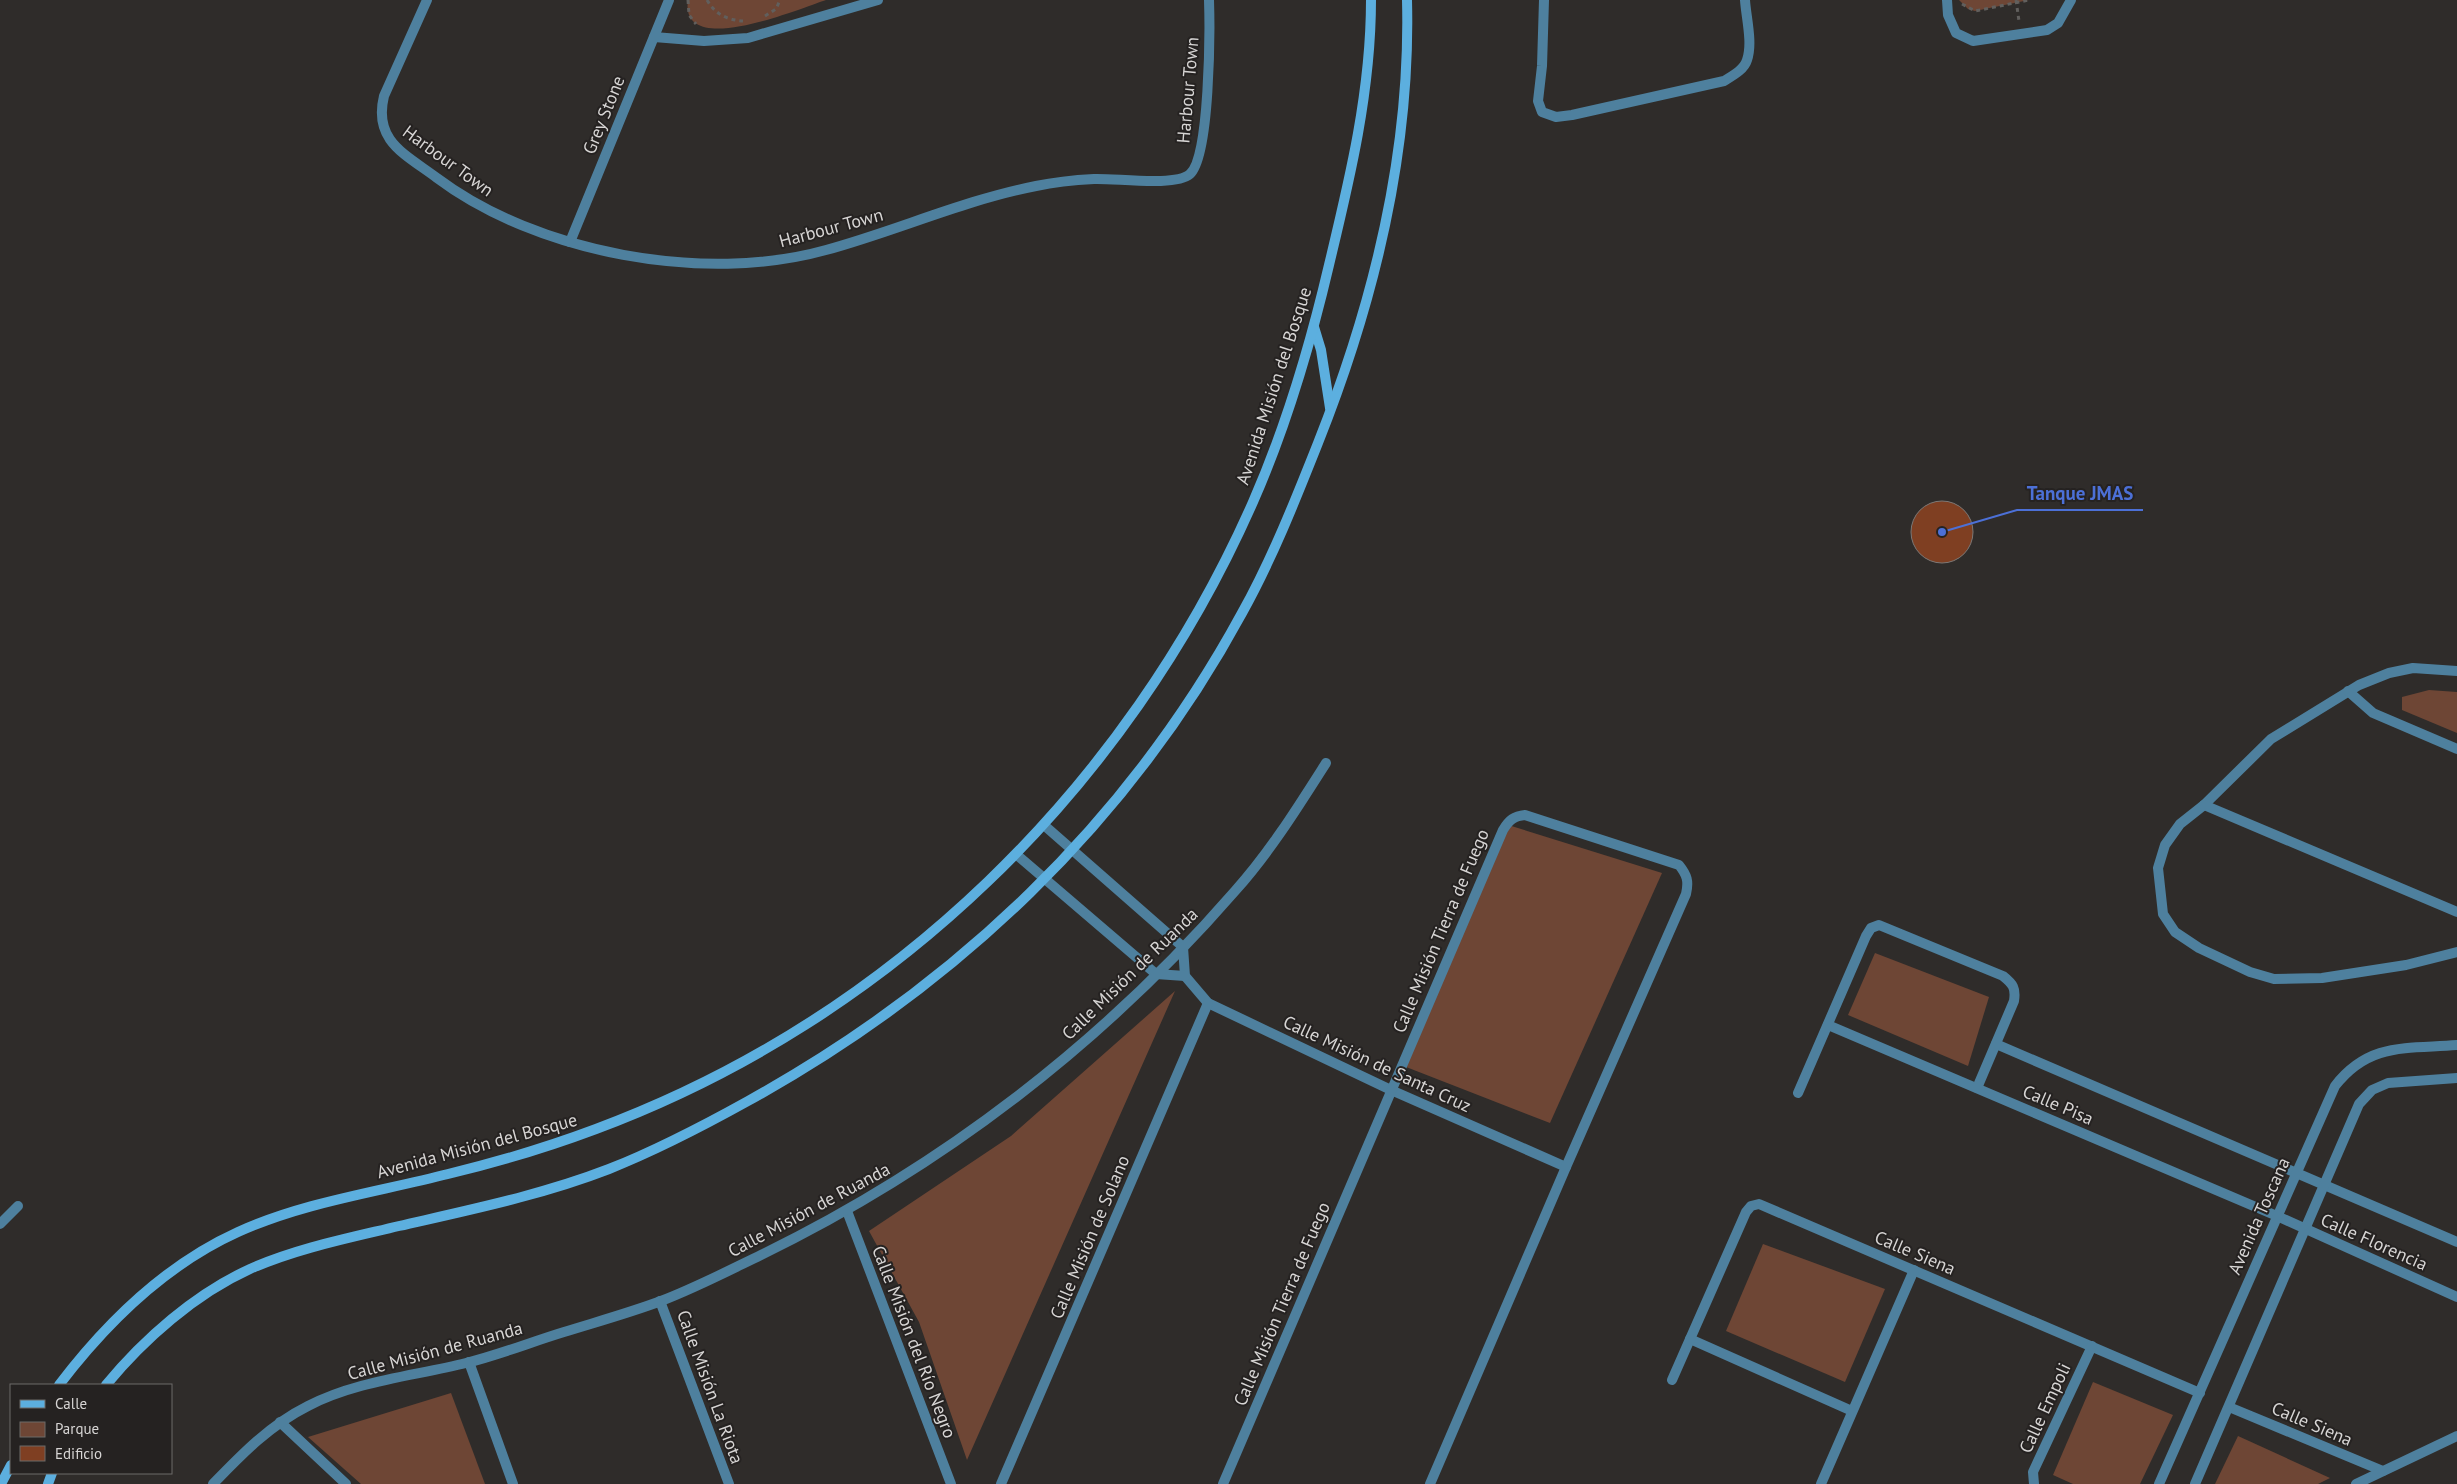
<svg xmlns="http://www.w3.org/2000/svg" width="2457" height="1484" viewBox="0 0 2457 1484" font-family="'PT Sans',sans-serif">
<rect width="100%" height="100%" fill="#2f2c2a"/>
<!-- green -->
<g fill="#6e4635">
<path d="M688,0H826C801,8 679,60 688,0Z"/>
<polygon points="1959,0 2029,0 1975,11 1968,9"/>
<polygon points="2429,690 2457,692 2457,733 2402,710 2402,697"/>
<polygon points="1505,824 1662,873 1550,1123 1401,1065"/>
<polygon points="1875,953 1989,997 1968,1066 1848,1015"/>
<polygon points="1175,991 967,1460 919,1322 869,1231 1011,1136"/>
<polygon points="1763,1244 1885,1289 1845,1382 1726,1331"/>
<polygon points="2093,1382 2173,1415 2140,1484 2073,1484 2053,1475"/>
<polygon points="451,1393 485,1484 361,1484 308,1437"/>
<polygon points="2238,1436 2330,1478 2318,1484 2215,1484"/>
</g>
<!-- building -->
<circle fill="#7f3f22" stroke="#7c7876" cx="1942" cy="532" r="31"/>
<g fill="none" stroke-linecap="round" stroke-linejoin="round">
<!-- path -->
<g stroke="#615f5d" stroke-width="3" stroke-dasharray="4 4" stroke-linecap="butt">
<polyline points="688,0 689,15 696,24"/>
<path d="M707,0C715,14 727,20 743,21"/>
<polyline points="2016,0 2019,21"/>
<polyline points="1962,4 1975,11 2029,0"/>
<polyline points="765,16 776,9 780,0"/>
</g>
<!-- minor -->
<g stroke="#4e809e" stroke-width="10">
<path d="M427,0L384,96C373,141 405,154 437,178C537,253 704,284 826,250C896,231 964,200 1036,186C1055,182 1075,180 1094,179C1116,178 1175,187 1190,174C1210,156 1210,30 1209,0"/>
<path d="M1544,0L1542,66L1538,101L1542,112L1556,117L1572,115L1724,81C1732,76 1744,70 1747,60C1753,43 1746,17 1745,0"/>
<polyline points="1947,0 1948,15 1956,33 1973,41 2047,30 2058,23 2071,0"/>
<polyline points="654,37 704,41 748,38 878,0"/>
<polyline points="570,242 669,0"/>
<polyline points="2457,671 2413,668 2389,673 2359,685 2271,739 2204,805 2180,824 2165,845 2158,868 2163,914 2175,932 2199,948 2250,972 2274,979 2322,978 2406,965 2457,952"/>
<polyline points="2348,691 2373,713 2457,749"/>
<polyline points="2204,805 2457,912"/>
<polyline points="1045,826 1183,947 1185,976 1208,1003 1391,1090 1566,1167"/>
<polyline points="1017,855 1156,974 1185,976"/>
<polyline points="1828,1025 2277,1216 2457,1297"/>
<polyline points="1996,1044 2457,1242"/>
<path d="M1798,1093L1866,936L1871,928L1879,925L2003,976C2013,984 2016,988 2014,1001L1977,1088"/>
<polyline points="847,1211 951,1484"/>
<polyline points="0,1224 18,1206"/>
<polyline points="660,1301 729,1484"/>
<polyline points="1690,1339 1852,1411"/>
<polyline points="469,1362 513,1484"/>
<polyline points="1672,1380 1746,1212 1751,1206 1759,1204 2200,1393"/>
<polyline points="2229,1407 2383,1471"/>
<polyline points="280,1422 346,1484"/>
<path d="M213,1484C242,1454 270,1425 308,1406C356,1381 414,1376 466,1363C499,1355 531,1342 564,1332C596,1322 629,1313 661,1301C695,1288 728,1271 761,1255C942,1167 1103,1043 1235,891C1270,852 1298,807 1326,763"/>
<polyline points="1001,1484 1208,1003"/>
<path d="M1223,1484L1503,830C1509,820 1514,816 1525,815L1679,865C1687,875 1689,881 1686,894L1566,1167L1430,1484"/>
<polyline points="1821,1484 1914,1270"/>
<polyline points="2034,1484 2033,1472 2092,1346"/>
<path d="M2159,1484L2335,1086C2369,1042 2407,1049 2457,1045"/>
<polyline points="2195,1484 2359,1104 2372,1090 2388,1083 2457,1078"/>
<polyline points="2356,1484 2457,1436"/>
</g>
<!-- secondary -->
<g stroke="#5cafdf" stroke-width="10">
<polyline points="1314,327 1321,350 1330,408"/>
<path d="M59,1385C107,1322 165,1265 238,1232C304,1202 378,1192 448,1174C498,1162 548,1147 596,1129C891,1019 1127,788 1253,502C1286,427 1310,346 1329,265C1350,178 1371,91 1371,0"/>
<path d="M106,1385C144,1339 195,1294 250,1269C298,1248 349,1238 399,1226C469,1210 542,1195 609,1169C657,1150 703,1126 748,1101C956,986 1128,823 1242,613C1272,559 1295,501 1318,443C1374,302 1411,152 1407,0"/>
<polyline points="1,1484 11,1465"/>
<polyline points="48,1484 52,1473"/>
</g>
</g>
<g text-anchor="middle" stroke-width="4" stroke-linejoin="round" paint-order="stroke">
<!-- street labels -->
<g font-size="18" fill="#d7d5d4" stroke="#252221">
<text transform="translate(1188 90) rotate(-85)" y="6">Harbour Town</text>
<text transform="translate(604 115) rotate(-68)" y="6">Grey Stone</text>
<text transform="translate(448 161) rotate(36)" y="6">Harbour Town</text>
<text transform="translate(831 228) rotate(-15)" y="6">Harbour Town</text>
<text transform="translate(1274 386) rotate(-72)" y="6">Avenida Misión del Bosque</text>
<text transform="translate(1441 931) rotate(-67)" y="6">Calle Misión Tierra de Fuego</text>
<text transform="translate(1130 974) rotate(-44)" y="6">Calle Misión de Ruanda</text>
<text transform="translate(1377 1064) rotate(25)" y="6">Calle Misión de Santa Cruz</text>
<text transform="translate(2058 1105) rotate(23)" y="6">Calle Pisa</text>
<text transform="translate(477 1146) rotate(-15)" y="6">Avenida Misión del Bosque</text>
<text transform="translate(809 1210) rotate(-28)" y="6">Calle Misión de Ruanda</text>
<text transform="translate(2259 1216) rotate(-66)" y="6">Avenida Toscana</text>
<text transform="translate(1090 1237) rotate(-67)" y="6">Calle Misión de Solano</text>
<text transform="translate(2374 1242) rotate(24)" y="6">Calle Florencia</text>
<text transform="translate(1915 1253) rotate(23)" y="6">Calle Siena</text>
<text transform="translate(1282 1304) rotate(-67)" y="6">Calle Misión Tierra de Fuego</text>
<text transform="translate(914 1342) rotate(69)" y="6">Calle Misión del Río Negro</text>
<text transform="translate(435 1351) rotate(-15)" y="6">Calle Misión de Ruanda</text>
<text transform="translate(710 1387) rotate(70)" y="6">Calle Misión La Riota</text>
<text transform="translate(2045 1408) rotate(-65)" y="6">Calle Empoli</text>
<text transform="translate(2312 1424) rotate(23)" y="6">Calle Siena</text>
</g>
</g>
<!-- callouts -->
<path fill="none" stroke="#4c70d7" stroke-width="2" d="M1942 532L2017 510H2143"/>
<circle fill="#4c70d7" stroke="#252221" stroke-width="2" cx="1942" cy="532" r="5"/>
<g font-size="19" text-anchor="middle" font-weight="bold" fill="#4c70d7" stroke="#252221" stroke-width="4" stroke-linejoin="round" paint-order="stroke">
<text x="2080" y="500">Tanque JMAS</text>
</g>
<!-- legend -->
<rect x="10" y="1384" width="162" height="90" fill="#252221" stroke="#6c6a69"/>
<rect x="20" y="1400" width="25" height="8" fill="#5cafdf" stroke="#6c6a69"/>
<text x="55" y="1409" font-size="15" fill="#d7d5d4">Calle</text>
<rect x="20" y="1422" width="25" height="15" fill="#6e4635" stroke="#6c6a69"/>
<text x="55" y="1434" font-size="15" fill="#d7d5d4">Parque</text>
<rect x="20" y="1446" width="25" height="15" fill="#7f3f22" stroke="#6c6a69"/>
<text x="55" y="1459" font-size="15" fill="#d7d5d4">Edificio</text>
</svg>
